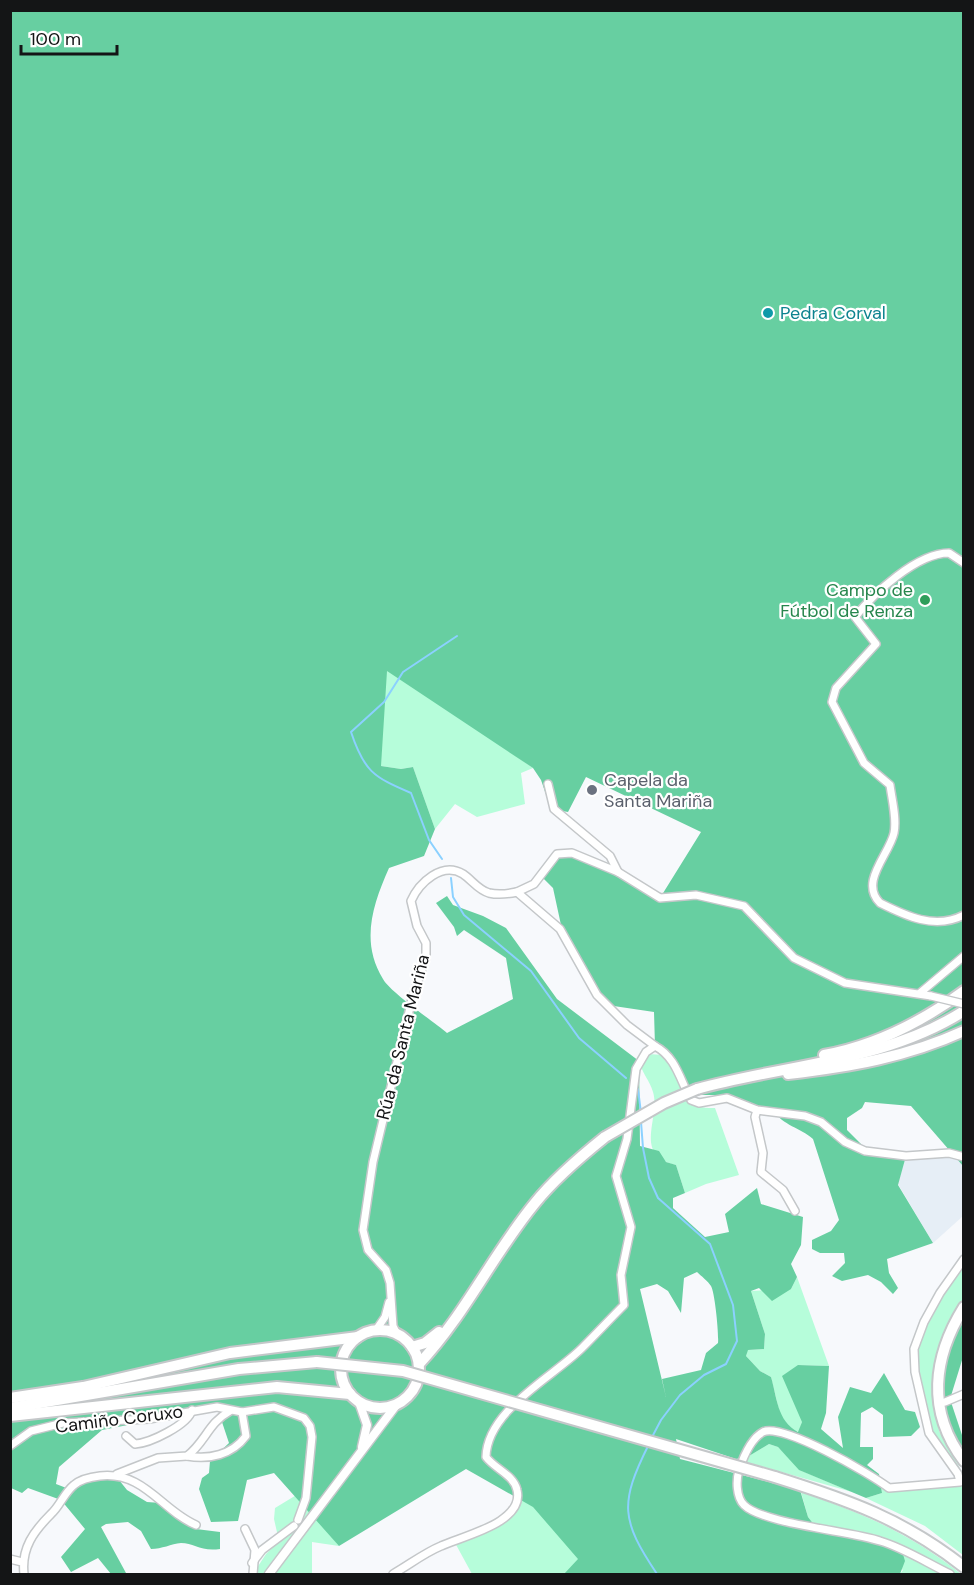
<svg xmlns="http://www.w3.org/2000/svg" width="974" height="1585" viewBox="0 0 974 1585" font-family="'DM Sans',sans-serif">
<rect width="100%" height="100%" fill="#f7f9fc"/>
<!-- built -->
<polygon fill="#e6eef6" points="931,1155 963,1157 963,1216 933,1243 898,1184 906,1156"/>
<!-- green -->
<g fill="#b6fdda">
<polygon points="388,667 533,768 521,773 525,804 477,817 455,804 435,829 413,767 401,769 381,766 361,727"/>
<path d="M648,1054L663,1055C687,1078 671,1109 715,1108L739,1175L706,1184L685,1193L676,1165C632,1155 661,1118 653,1092C650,1081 642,1073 639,1061Z"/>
<polygon points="963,1259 963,1299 939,1349 934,1371 939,1431 963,1474 963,1555 925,1526 866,1498 882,1493 880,1481 889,1488 960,1481 929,1433 915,1372 916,1337"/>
<polygon points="797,1277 829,1366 798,1365 802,1422 799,1432 787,1428 780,1414 771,1377 760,1371 746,1356 747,1350 764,1349 765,1334 751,1291 791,1289"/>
<polygon points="769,1444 778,1447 802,1471 852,1492 736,1459 749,1456"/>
<polygon points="518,1491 581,1556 569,1574 472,1574 454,1541 487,1528 510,1513"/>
<path d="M801,1492C864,1514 908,1532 961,1574H900L903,1570L815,1526L808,1517Z"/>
<polygon points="298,1494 339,1546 312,1542 312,1574 253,1574 266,1554 279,1541 274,1519 275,1508"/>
</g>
<!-- forest -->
<g fill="#67cfa1" fill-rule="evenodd">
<path d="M11,11H963V1166L911,1106L865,1102L862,1108L847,1118V1130L863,1146L906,1156L898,1185L933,1243L887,1259L889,1273L898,1288L893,1294L881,1282L868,1275L842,1281L832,1276L845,1263L844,1253H820L812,1249V1240L831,1231L839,1220L813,1139C801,1128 782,1125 774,1111L751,1105L732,1095H699L693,1087L683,1086L672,1059L655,1046L654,1012L607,1005L580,969L561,925L553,888L541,876L563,852L618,872L660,898L701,832L586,777L568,812L551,809L541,780L533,768L387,671L381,766L401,769L413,767L435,829L424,856L389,868C373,904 360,942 383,979C391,993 433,1021 447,1033L513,999L506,958L464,930L457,936L454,927L436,903L447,896L453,905L483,916L506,928L557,999L639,1061L640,1146L659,1151L666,1162L676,1165L685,1193L673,1198V1208L705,1237L729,1232L725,1214L757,1188L761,1204L803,1217L801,1245L791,1264L797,1277L791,1289L772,1301L759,1288L751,1291L765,1334L764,1349L748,1350L746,1356L760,1371L771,1377C777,1397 777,1421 798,1432L802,1422L782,1376L798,1365L829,1366L826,1413L821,1429L843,1448L838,1417L850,1387L871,1393L884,1373L905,1410L915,1412L920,1427L911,1436L883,1437V1415L872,1407L861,1413L860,1447H873V1459L867,1465L879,1474L882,1493L866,1498L799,1470L778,1447L769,1444L749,1456L736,1459L676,1439L680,1459L800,1490L808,1517L815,1526L902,1551L905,1561L900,1574H564L578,1559L533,1507L466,1469L339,1546L274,1473L247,1480L238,1521L211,1522L199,1489L202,1478L209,1473L210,1461L229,1443L222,1422L223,1418L216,1408L102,1430L59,1467L56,1484L69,1489L90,1481L109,1478L119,1480L127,1490L147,1502L161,1503L185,1524L196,1529L220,1532V1549C201,1552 194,1543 181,1543C171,1544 162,1549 151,1549L141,1531L128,1522L106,1524L101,1527L126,1573L111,1574L98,1558L71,1572L61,1557L85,1529L61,1500L28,1488L22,1493L11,1488ZM697,1272C701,1276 708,1281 711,1286C715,1293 719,1334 718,1343L706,1353L701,1370L662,1379L666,1397L640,1289L657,1284L668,1291L681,1313L684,1278Z"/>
<path d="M963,1318V1357L950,1399L963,1438V1451C936,1409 938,1359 963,1318Z"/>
</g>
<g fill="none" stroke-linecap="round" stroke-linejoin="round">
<!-- stream -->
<g stroke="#8bd1ff" stroke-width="2">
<path d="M442,859L429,840L411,793C373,777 364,771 351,732L384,702L403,672L457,636"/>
<polyline points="451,878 453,897 464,915 531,971 579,1038 626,1078"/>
<polyline points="638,1089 641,1113"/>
<polyline points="641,1122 643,1148 649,1178 658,1198 710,1244 733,1305 737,1341 726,1364 704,1375 680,1395 661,1420 651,1439"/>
<path d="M649,1444C619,1504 621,1520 657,1574"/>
</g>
<defs>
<g id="minor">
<path d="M964,563L949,553C917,553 874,593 855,617L876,644L836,688L832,702L864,763L890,785C892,800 897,819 894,833C889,855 859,882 880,903C906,916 935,930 964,915"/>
<polyline points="548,784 554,809 610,856 618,872"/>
<polyline points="920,993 964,956"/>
<polyline points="655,1046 627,1025 597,995 560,929 517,892 534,884 557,854 572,853 618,872 660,898 696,895 744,906 794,958 845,983 931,996"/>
<polyline points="757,1110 755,1117 763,1153 761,1172 783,1190 795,1211"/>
<polyline points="376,1330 385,1317 389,1302"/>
<path d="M397,1334L393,1326L390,1283L386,1270L368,1250L363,1230L373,1162L412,999L426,957V943L417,926L411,901C419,883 442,861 463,874C472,880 478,890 489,893C498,895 508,894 517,892"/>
<polyline points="945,1402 964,1394"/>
<path d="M126,1436L135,1444C150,1443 188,1425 192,1410"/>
<polyline points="10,1446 31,1431 63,1423 149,1419 217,1407 242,1412 274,1407 304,1418 310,1426 312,1437 306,1498 298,1520"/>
<path d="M187,1456C209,1460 232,1455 246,1436L242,1412"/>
<path d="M117,1474L158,1458L187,1456C205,1443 208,1423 230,1411"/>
<polyline points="245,1529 255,1550 253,1574"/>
<polyline points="10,1559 22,1562"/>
<polyline points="252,1563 262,1550 294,1526"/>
<path d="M24,1574C21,1548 34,1531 51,1514C60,1506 64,1493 74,1485C81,1479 91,1477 100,1476C144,1471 162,1511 196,1525"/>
<path d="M393,1574C409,1565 424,1553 441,1546C462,1536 525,1523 517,1490C514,1475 495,1469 486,1457C487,1410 553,1377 582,1348C596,1334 610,1319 624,1305L621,1275L631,1227L616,1176L627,1139L636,1069L646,1052L655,1046C676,1057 680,1080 691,1100L699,1103L727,1098L757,1110L805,1116L821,1122L845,1142L865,1151L906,1156L949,1153L964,1157"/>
<path d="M950,1574C927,1563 904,1548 880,1541C851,1531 763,1524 744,1505C736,1497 736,1480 739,1470C743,1458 750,1439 763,1432C781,1422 871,1474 889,1488L960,1482L958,1474L929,1433L915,1372L914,1349L924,1322L940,1293L964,1259"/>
</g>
<g id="tertiary">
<polyline points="359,1402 367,1425 362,1447"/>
<polyline points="269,1574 397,1404"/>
</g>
<path id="primary" d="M964,1307C933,1357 926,1411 964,1461"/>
<g id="trunk">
<path d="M824,1055C874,1046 923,1021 964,991"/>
<path d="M788,1074C850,1067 907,1057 964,1031"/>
<path d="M697,1089C787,1064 884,1062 964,1011"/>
<circle cx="380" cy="1369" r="39"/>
<polyline points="412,1347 425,1343 439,1332"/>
<path d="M419,1364C465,1315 493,1254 535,1203C555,1178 580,1157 605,1137"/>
<polyline points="10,1398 83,1387 230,1353 358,1337"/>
<polyline points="10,1408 239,1369 317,1362"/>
<polyline points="10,1416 277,1387 350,1394"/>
<path d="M775,1477C848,1500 903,1519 964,1567"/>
</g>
</defs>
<!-- minor casing -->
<use href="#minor" stroke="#c4c7c9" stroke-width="10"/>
<!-- tertiary casing -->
<use href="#tertiary" stroke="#c4c7c9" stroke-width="11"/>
<!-- primary casing -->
<use href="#primary" stroke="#c4c7c9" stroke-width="14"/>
<!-- trunk casing -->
<use href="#trunk" stroke="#c4c7c9" stroke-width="14"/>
<!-- minor -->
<use href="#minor" stroke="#fff" stroke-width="7"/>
<!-- tertiary -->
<use href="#tertiary" stroke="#fff" stroke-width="8"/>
<!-- primary -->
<use href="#primary" stroke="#fff" stroke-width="10"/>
<!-- trunk -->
<use href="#trunk" stroke="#fff" stroke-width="10"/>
<defs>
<polyline id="minor-bridge" points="931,996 964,1004"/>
<g id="trunk-bridge">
<polyline points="605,1137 664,1103 697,1089"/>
<polyline points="317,1362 403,1371 775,1477"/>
</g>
</defs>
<!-- minor-bridge casing -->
<use href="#minor-bridge" stroke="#c4c7c9" stroke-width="10" stroke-linecap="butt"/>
<!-- trunk-bridge casing -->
<use href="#trunk-bridge" stroke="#c4c7c9" stroke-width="14" stroke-linecap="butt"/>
<!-- minor-bridge -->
<use href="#minor-bridge" stroke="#fff" stroke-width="7"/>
<!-- trunk-bridge -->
<use href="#trunk-bridge" stroke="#fff" stroke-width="10"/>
</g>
<!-- markers -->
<circle fill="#0f9aa8" stroke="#fff" stroke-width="2" cx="768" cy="313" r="6"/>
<circle fill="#2e9e5b" stroke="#fff" stroke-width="2" cx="925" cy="600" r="6"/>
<circle fill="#6b7280" stroke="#fff" stroke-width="2" cx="592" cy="790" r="6"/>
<g text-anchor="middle" stroke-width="4.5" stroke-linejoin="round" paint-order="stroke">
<!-- culture labels -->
<g font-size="18" fill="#0d838f" stroke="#fff" text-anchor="start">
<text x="780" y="319">Pedra Corval</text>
</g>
<!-- leisure labels -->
<g font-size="18" fill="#27864d" stroke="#fff" text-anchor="end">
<text x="913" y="596">Campo de<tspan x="913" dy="21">Fútbol de Renza</tspan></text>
</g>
<!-- worship labels -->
<g font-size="18" fill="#5b616d" stroke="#fff" text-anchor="start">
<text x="604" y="786">Capela da<tspan x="604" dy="21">Santa Mariña</tspan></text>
</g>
<!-- street labels -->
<g font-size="18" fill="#141516" stroke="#fff">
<text transform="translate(403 1037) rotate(-76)" y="6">Rúa da Santa Mariña</text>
<text transform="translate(119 1419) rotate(-7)" y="6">Camiño Coruxo</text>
</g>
</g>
<!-- border -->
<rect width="974" height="1585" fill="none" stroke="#141516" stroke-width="24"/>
<!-- scale -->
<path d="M21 45v9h96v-9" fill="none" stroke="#141516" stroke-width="3"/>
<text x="30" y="45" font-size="18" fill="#141516" stroke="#ffffff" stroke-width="4.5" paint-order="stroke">100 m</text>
</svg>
